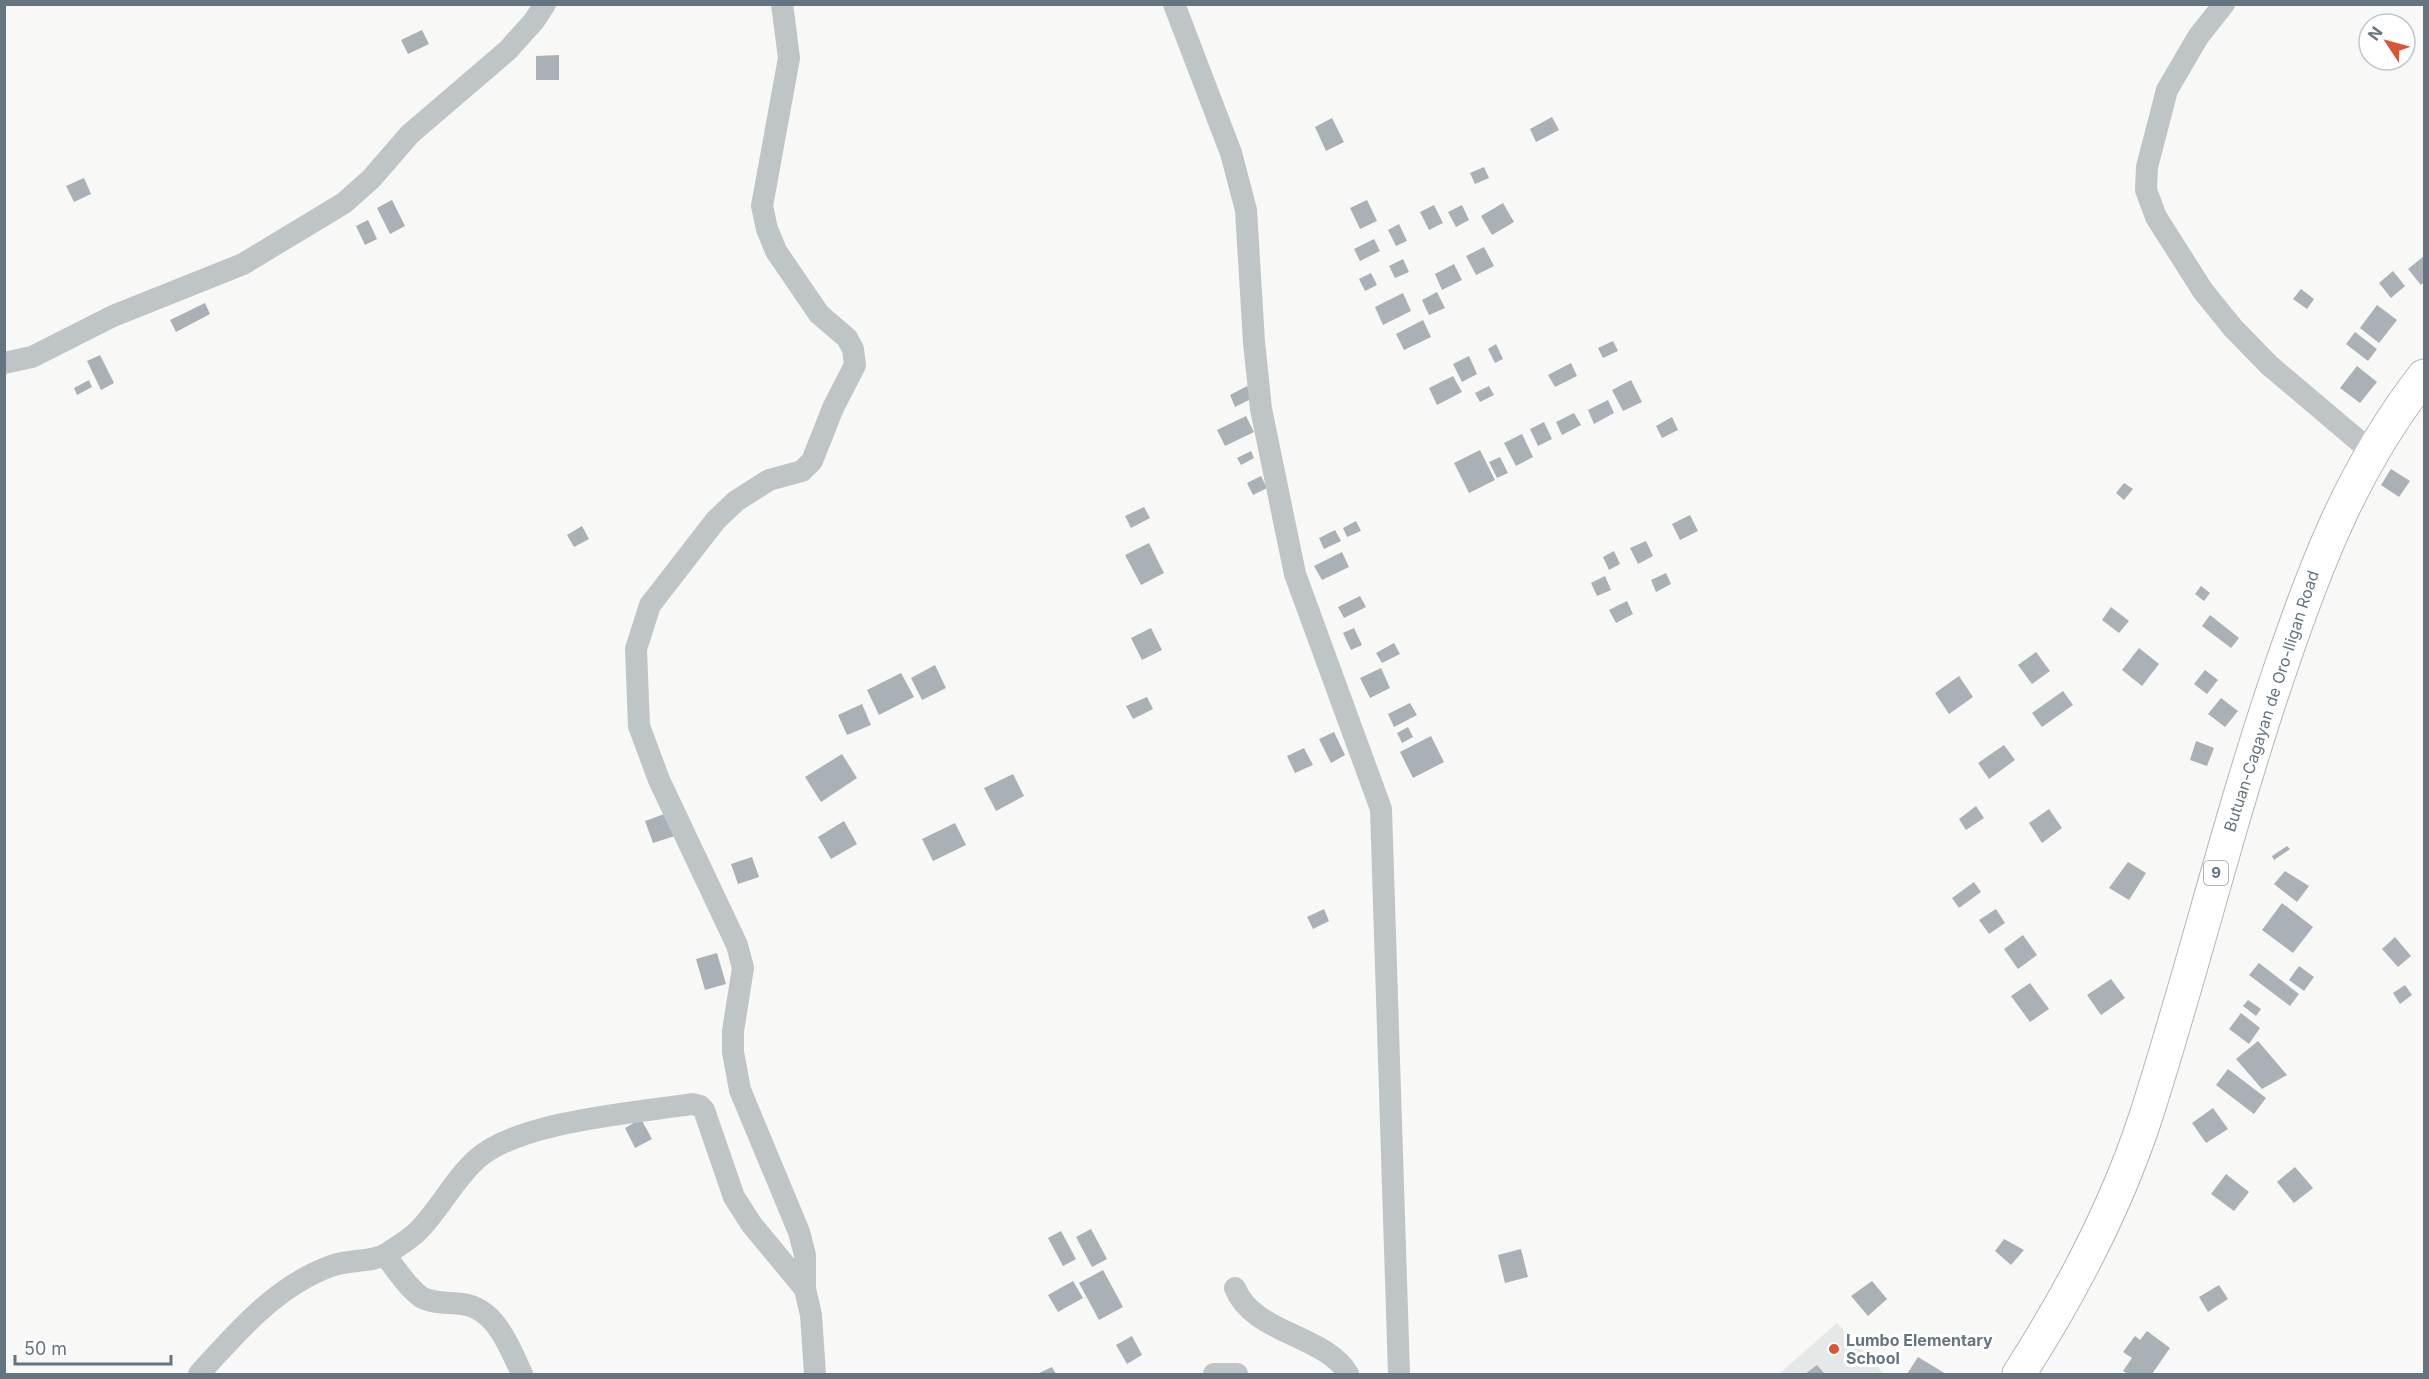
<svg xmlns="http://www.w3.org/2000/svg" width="2429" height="1379" viewBox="0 0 2429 1379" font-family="Inter,sans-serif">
<rect width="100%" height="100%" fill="#f8f8f6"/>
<!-- built -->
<polygon fill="#e6e7e7" points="1837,1323 1884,1374 1779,1374"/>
<!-- building -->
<g fill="#a9b1b6">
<polygon points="422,30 429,44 408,54 401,40"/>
<polygon points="559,55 559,80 536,80 536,56"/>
<polygon points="1552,117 1559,130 1536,142 1530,129"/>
<polygon points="1332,118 1344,142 1326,151 1315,127"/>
<polygon points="1484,167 1489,178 1475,184 1470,173"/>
<polygon points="84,178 91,194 74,202 66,186"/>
<polygon points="392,200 405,226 390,234 377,208"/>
<polygon points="1367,200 1377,221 1360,229 1350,208"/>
<polygon points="1503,203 1514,222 1492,235 1481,216"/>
<polygon points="1434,205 1443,223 1429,230 1420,212"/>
<polygon points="1462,205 1469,220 1456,227 1448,212"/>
<polygon points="368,220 377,239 365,245 356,226"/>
<polygon points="1399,224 1407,241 1396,246 1388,230"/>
<polygon points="1374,239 1380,251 1360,261 1354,249"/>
<polygon points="1484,247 1494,266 1476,275 1466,256"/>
<polygon points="2424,256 2424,282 2421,285 2408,269"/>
<polygon points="1403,259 1409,272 1395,278 1389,266"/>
<polygon points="1454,264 1462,280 1442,290 1435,274"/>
<polygon points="2393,271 2405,286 2391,298 2379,283"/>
<polygon points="1371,273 1377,285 1365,291 1359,279"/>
<polygon points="2301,289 2314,299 2307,309 2293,299"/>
<polygon points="1437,292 1445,308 1429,315 1422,300"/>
<polygon points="1403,293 1411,311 1383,325 1375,307"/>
<polygon points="205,303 210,314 176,332 170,320"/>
<polygon points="2377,305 2397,320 2379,343 2360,328"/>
<polygon points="1423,320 1431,337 1404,350 1396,334"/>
<polygon points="2355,332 2377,349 2368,361 2346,344"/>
<polygon points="1613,341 1618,351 1603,358 1598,348"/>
<polygon points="1496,344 1503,359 1495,363 1488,349"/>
<polygon points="100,355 114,383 101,390 87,361"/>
<polygon points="1469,356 1477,374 1462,382 1453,364"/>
<polygon points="1571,363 1577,376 1555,387 1548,375"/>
<polygon points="2357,366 2377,382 2360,403 2340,388"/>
<polygon points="1453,376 1462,392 1437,405 1429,388"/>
<polygon points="89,380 92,387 77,395 74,388"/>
<polygon points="1631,380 1642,402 1623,411 1612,390"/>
<polygon points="1247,386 1253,398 1235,407 1230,395"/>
<polygon points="1489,386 1494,395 1480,402 1475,393"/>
<polygon points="1608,400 1614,413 1594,424 1588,410"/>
<polygon points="1574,413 1581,425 1562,435 1556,422"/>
<polygon points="1246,416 1254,432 1225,446 1217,430"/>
<polygon points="1672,417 1678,430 1662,438 1656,426"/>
<polygon points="1544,422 1552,439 1538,446 1530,429"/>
<polygon points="1522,434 1533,457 1516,466 1504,443"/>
<polygon points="1480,450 1495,480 1469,493 1454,463"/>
<polygon points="1251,451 1254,458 1241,465 1237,458"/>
<polygon points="1500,457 1508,473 1497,478 1489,462"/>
<polygon points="2391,469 2410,481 2399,497 2381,485"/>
<polygon points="1261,476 1267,488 1253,495 1247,483"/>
<polygon points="2124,483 2133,489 2124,500 2116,493"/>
<polygon points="1144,507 1150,518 1131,528 1125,516"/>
<polygon points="1690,515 1698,531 1680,540 1672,524"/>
<polygon points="1356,521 1361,531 1347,537 1343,528"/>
<polygon points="582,526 589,539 574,547 567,535"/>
<polygon points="1335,530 1341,541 1324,549 1319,538"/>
<polygon points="1646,541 1653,556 1638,564 1630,548"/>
<polygon points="1149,543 1164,573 1141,585 1125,555"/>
<polygon points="1614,551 1620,564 1609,570 1603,557"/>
<polygon points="1342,552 1349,567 1322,580 1314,566"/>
<polygon points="1666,573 1671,584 1656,592 1651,580"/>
<polygon points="1605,576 1611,590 1597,596 1591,583"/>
<polygon points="2201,586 2210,593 2204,601 2195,594"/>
<polygon points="1360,596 1366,607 1344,618 1338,607"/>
<polygon points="1627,601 1633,614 1616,623 1609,610"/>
<polygon points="2111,607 2129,621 2119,633 2102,620"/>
<polygon points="2210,615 2239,638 2231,648 2202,626"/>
<polygon points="1151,628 1162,650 1142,660 1131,638"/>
<polygon points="1354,628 1362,645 1351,650 1343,633"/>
<polygon points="1394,643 1400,654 1382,663 1376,653"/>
<polygon points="2139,648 2159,664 2142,686 2122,670"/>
<polygon points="2036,652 2050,671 2032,684 2018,665"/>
<polygon points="935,665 946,688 922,700 911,678"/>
<polygon points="1381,668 1390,688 1370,698 1360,678"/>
<polygon points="2205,670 2218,680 2207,694 2194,684"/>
<polygon points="901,673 914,697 879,715 867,690"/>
<polygon points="1959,676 1973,697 1949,714 1935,693"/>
<polygon points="2063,691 2073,705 2042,727 2032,713"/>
<polygon points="1147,697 1153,709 1133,719 1126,706"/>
<polygon points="2221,698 2238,711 2225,727 2208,714"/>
<polygon points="1410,703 1417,715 1394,727 1388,714"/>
<polygon points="862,704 871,725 847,735 838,715"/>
<polygon points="1408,727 1413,737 1402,743 1397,733"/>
<polygon points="1334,732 1345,755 1331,763 1319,739"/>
<polygon points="1431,736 1444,762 1413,778 1400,752"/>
<polygon points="2196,741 2214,748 2207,766 2190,760"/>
<polygon points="2004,745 2015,760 1989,779 1978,763"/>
<polygon points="1304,748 1313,765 1295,773 1287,756"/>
<polygon points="842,754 857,778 821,802 805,777"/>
<polygon points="1013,774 1024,796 996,811 984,788"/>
<polygon points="1976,806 1984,818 1966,830 1959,819"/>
<polygon points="2049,809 2062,828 2042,843 2029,823"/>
<polygon points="670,812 678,835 653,843 645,821"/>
<polygon points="844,821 857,844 831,859 818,837"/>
<polygon points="955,823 966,845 933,861 922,839"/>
<polygon points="2287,846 2290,849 2274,860 2272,856"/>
<polygon points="752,857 759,877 738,884 731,864"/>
<polygon points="2128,862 2146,873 2129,900 2109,888"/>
<polygon points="2285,871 2309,886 2297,902 2274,884"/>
<polygon points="1974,882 1981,892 1959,908 1952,898"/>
<polygon points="2282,903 2313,927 2293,953 2262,930"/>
<polygon points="1324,909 1329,921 1313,929 1307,917"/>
<polygon points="1996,909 2005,923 1989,934 1979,920"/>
<polygon points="2023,935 2037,955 2018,969 2004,949"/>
<polygon points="2395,937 2411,956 2398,967 2382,949"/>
<polygon points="717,953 726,984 705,990 696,959"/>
<polygon points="2259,963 2299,994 2290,1006 2249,975"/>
<polygon points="2299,966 2314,977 2304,991 2289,980"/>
<polygon points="2111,979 2125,998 2101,1015 2087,995"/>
<polygon points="2030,983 2049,1009 2030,1022 2011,996"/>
<polygon points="2405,985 2412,995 2400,1004 2393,993"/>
<polygon points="2248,1000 2261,1009 2256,1016 2243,1006"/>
<polygon points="2241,1013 2260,1028 2249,1044 2229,1029"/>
<polygon points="2258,1041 2287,1075 2262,1089 2236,1059"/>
<polygon points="2228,1069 2266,1098 2254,1114 2216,1085"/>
<polygon points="2213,1108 2228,1129 2206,1143 2192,1123"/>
<polygon points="641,1119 652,1139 635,1148 625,1128"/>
<polygon points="2295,1167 2313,1188 2294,1203 2277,1182"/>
<polygon points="2226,1174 2249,1192 2234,1211 2211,1194"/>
<polygon points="1091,1229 1107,1259 1092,1267 1076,1237"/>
<polygon points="1061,1231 1076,1259 1063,1266 1048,1238"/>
<polygon points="2004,1239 2024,1250 2011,1265 1995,1251"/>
<polygon points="1521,1249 1528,1277 1505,1283 1498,1255"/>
<polygon points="1103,1270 1123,1307 1099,1320 1079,1283"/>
<polygon points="1073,1281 1083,1298 1058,1312 1048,1295"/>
<polygon points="1872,1281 1887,1299 1868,1316 1851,1296"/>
<polygon points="2219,1285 2228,1299 2208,1312 2199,1297"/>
<polygon points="2147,1331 2170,1348 2152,1374 2128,1374 2123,1371 2132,1358 2123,1352 2135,1336 2140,1340"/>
<polygon points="1132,1336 1142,1355 1127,1364 1116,1345"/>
<polygon points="1918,1357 1946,1374 1907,1374"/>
<polygon points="1817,1365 1825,1374 1805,1374"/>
<polygon points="1052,1367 1056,1374 1037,1374"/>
</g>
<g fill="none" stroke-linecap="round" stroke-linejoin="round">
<defs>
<path id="highway" d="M2019,1374C2069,1296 2117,1205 2146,1116C2194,967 2230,815 2281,667C2317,561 2354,466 2424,376"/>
</defs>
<!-- highway casing -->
<use href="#highway" stroke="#b3b7ba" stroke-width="35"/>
<!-- minor -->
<g stroke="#bfc4c7" stroke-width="22">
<polyline points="782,4 789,58 762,206 767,229 776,251 819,314 847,338 853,349 855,365 833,408 812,461 802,471 769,480 736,501 716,520 650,605 636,649 639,726 659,780 737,945 743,968 733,1031 733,1052 740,1090 799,1232 805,1255 805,1289"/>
<polyline points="1174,4 1231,153 1246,210 1254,342 1261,409 1295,574 1381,809 1399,1374"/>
<polyline points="2224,4 2198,37 2167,90 2147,167 2146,190 2156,217 2203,291 2233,328 2269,365 2373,453"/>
<polyline points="4,363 32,357 113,316 243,264 344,203 371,179 410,134 508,50 534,21 545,4"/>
<path d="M385,1255C396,1269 407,1287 421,1297C433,1304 449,1302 462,1304C496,1308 510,1348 522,1374"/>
<path d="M1235,1288C1253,1334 1326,1335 1348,1374"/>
<path d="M199,1374C237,1332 276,1286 331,1266C349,1259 372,1263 388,1253C398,1246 409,1240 418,1231C440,1209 454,1179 478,1158C521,1121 634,1113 692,1104L700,1106L704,1110L734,1197L752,1225L805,1289L811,1315L815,1374"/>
<polyline points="1214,1374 1237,1374"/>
</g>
<!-- highway -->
<use href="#highway" stroke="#fff" stroke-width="33"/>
</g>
<!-- markers -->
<circle fill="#da5534" stroke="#fff" stroke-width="2" cx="1834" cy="1349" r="6"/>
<g text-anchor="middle" stroke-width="6" stroke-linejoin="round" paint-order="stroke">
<!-- shield labels -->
<rect fill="#fff" stroke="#939ea5" stroke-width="1.5" x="2204" y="861" width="24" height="24" rx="4.5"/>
<g font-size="15" font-weight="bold" fill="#65757f">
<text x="2216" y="878">9</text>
</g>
<!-- street labels -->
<g font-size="16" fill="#65757f" stroke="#fff">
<text transform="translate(2271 701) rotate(-72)" y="6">Butuan-Cagayan de Oro-Iligan Road</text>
</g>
<!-- poi labels -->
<g font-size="16" font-weight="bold" fill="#65757f" stroke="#fff" text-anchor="start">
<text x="1846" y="1346">Lumbo Elementary<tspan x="1846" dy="18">School</tspan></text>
</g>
</g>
<!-- border -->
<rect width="2429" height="1379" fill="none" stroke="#65757f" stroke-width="12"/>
<!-- north arrow -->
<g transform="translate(2387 42) rotate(306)"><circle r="28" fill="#ffffff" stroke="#c1c8cc" stroke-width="1.5"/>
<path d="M0-4.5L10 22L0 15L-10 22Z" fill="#da5534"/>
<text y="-9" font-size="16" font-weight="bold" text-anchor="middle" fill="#65757f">N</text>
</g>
<!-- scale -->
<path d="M15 1355v9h156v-9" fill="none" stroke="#65757f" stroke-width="3"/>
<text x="24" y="1355" font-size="18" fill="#65757f" stroke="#ffffff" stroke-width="4.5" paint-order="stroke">50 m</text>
</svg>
